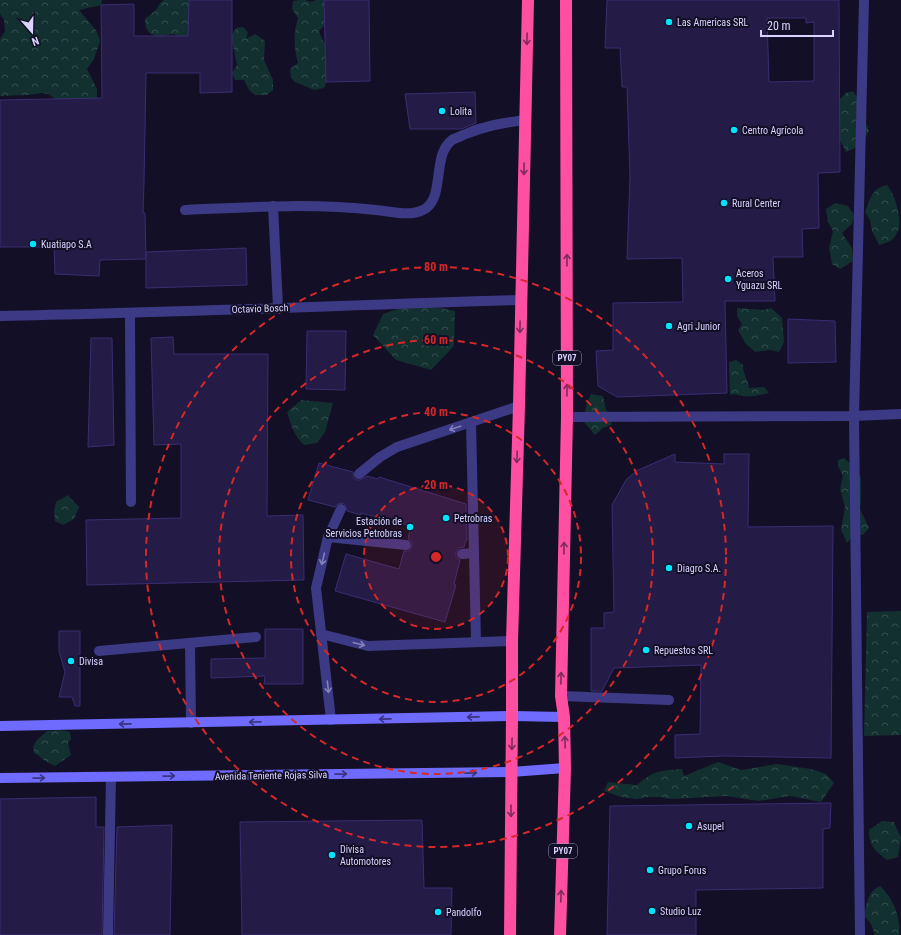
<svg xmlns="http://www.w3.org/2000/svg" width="901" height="935" viewBox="0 0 901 935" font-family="'Roboto Condensed',sans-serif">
<defs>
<pattern id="forest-crowns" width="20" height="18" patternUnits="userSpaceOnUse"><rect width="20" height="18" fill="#12302f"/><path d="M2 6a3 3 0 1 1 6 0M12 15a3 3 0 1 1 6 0" fill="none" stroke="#344d4e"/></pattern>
</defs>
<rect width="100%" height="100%" fill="#130f26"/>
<!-- forest -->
<g fill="url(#forest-crowns)">
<polygon points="0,0 102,0 101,5 79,10 96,30 100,41 94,59 87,69 97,89 97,100 60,109 54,98 48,94 42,93 28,95 0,96 0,39 5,31 4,20 0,14"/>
<path d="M164,0H188L193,4L188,36L179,38L174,34C159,37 145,39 145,19L156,10L160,3Z"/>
<path d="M299,0H305L310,2L316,0H323L328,5V22L319,31L323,41L331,52L327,68L325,71L328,79L324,88L314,90L295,82L291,78L290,69L298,63C294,48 293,33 298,18L292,9L293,1Z"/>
<polygon points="243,27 248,32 246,39 255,34 265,41 264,60 273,80 273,90 267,95 255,95 249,90 244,80 235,80 232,73 237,65 231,36 236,28"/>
<polygon points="853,91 857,97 869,131 860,146 846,152 839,138 837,102 846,93"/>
<path d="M887,185C893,193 896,201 898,211C900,222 901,229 893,239C890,242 883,244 879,245L872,231L870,220L865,212C870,199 872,188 887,185Z"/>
<polygon points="835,203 848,206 854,215 852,224 842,233 852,248 853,261 840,269 832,264 829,248 833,231 828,222 826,209"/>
<polygon points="426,305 455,311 454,346 431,370 396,360 373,335 383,314 403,307"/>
<polygon points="737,308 764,310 771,308 782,318 784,342 779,352 770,350 755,352 745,343 738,330 742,324 737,316"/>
<path d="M736,360L743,365C743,375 748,379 749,388L764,387L769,393C761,395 751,397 743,396C737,395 735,393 730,395L729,362Z"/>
<polygon points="591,394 603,396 606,410 612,417 611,425 603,428 595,435 584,422 586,405"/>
<path d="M301,400L333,403L325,432L317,443L304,445C294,436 291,425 287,412Z"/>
<polygon points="844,458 855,468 861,478 861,500 860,509 869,528 863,535 855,534 847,543 841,530 845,507 840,489 843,476 838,466 838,460"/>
<polygon points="68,495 79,507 74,519 63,525 55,521 54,511 56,502"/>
<polygon points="901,611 901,735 864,736 867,612"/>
<polygon points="60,730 70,732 71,739 68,743 71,755 55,766 45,761 39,756 34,753 33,747 37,740 47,731"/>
<path d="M718,762L741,770L777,764L811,769L826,774L834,783L821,802L790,796L758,801L727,796L672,799L660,797H649L636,799L621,797L604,791L608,782L637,785C655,770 659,771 682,769L684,776Z"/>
<path d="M882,821L894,822L901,838L898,857L887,860C874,850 869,846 869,830Z"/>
<path d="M880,886C893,898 901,917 899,935H875L871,924L864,916C867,903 867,892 880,886Z"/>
</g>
<!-- building -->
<g fill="#241b47" stroke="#3b2d73" fill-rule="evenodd">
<polygon points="189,0 232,0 232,92 200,93 200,73 146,73 144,183 143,213 145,213 146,258 146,252 246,248 247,285 146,288 146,259 100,260 99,276 55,274 54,247 0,247 0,100 102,98 101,5 134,4 134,36 188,36"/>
<polygon points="324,0 369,0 370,81 326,82"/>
<path d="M607,0H839L840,172L818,173L819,228L802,229L803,257H773L775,301H725L727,393L617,397L598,386L596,351L613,350V303L683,302L682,258L627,259L630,177L627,87H622L620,48H605ZM767,18H806V23L814,22V81L769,82Z"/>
<polygon points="475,92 476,123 461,129 410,129 405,94"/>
<polygon points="788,319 835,321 836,362 788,363"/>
<polygon points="307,331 346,331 345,390 306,389"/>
<polygon points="173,337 174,354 268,354 267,516 303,515 304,580 87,585 86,520 181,518 181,444 154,445 151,338"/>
<polygon points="91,338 112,338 114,445 88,447"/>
<polygon points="675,454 675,462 724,464 724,454 749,454 748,527 833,526 831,758 723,756 675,758 675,735 700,734 701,665 614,668 602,691 591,691 591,628 604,628 604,613 614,612 612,505 626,480 636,471"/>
<polygon points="319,463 353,472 354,478 357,480 360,480 367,476 378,479 379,477 466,504 467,540 466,540 464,547 459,548 456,552 456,557 460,560 454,584 456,585 445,622 335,591 346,554 399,569 404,551 409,551 412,546 412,542 408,539 411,526 361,513 361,515 347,511 346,506 343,503 338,504 335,507 308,500"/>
<polygon points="265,629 303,629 303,684 264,684 265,676 211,678 211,659 265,658"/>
<polygon points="59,631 80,631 80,706 75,706 72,697 59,697 65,672 59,651"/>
<polygon points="96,797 96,827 104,827 102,935 0,935 0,799"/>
<polygon points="831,803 830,828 823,829 823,888 696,890 696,935 607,935 610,806"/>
<polygon points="422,820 424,888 452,888 451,935 242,935 240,822"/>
<polygon points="172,825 170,935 114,935 117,827"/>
</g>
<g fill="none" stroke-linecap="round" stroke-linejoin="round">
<!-- lane -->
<g stroke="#3d3a85" stroke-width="10">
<polyline points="273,206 278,307"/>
<path d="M185,210C250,207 311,203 376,210C390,211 409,217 423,210C446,199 431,156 452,140C455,138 460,137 463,135C484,126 502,123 525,120"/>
<polyline points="130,314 131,502"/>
<polyline points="471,422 476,642"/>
<polyline points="359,474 380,457 397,447 519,406"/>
<polyline points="328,537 406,545"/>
<polyline points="462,554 474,553"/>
<polyline points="321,634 368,646 512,641"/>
<polyline points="190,643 191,723"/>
<polyline points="99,651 256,637"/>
<polyline points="561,696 669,700"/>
<polyline points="331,720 316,588 328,537 341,509"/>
<polyline points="108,935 111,777"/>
</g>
<!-- street -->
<g stroke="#3d3a85" stroke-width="10">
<path d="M0,316C174,313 347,305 520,300"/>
<polyline points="567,417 854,416 901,414"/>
<polyline points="860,935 854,416 864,0"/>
</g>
<!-- secondary -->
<g stroke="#6f6bff" stroke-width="10">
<polyline points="0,726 512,716 564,717"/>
<polyline points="0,778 511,772 565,768"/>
</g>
<!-- highway -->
<g stroke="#ff4fa3" stroke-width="12">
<polyline points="510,935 512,716 512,641 519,406 528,0"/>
<polyline points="560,935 565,768 564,717 561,696 567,417 566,0"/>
</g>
</g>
<!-- one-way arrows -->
<defs><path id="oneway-shaft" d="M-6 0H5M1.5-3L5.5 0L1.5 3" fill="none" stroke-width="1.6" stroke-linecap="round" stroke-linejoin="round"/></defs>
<g stroke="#7d2c5e">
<use href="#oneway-shaft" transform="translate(527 39) rotate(91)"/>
<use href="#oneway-shaft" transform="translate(524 169) rotate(91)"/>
<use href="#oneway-shaft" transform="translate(567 260) rotate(-90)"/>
<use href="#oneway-shaft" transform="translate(520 327) rotate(91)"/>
<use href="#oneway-shaft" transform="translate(567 390) rotate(-90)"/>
<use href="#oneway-shaft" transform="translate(517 457) rotate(92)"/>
<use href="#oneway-shaft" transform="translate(564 548) rotate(-89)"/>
<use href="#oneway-shaft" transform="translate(561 678) rotate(-89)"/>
<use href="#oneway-shaft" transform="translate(565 742) rotate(-92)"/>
<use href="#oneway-shaft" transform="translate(512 744) rotate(91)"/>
<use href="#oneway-shaft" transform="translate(511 811) rotate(90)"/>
<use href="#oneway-shaft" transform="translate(561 896) rotate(-88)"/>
</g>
<g stroke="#837fbc">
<use href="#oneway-shaft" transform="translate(455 428) rotate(162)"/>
<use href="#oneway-shaft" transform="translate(323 559) rotate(103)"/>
<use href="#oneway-shaft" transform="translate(359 644) rotate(14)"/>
<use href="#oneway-shaft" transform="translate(328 687) rotate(83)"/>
</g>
<g stroke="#38347d">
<use href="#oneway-shaft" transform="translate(473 717) rotate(179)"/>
<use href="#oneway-shaft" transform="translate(385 719) rotate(179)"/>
<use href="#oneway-shaft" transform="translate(255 722) rotate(179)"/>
<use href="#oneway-shaft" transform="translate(125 724) rotate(179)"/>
<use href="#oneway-shaft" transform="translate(471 773) rotate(-1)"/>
<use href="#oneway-shaft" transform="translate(341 774) rotate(-1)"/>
<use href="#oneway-shaft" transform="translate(169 776) rotate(-1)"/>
<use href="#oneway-shaft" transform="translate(39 778) rotate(-1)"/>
</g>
<!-- distance rings -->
<circle cx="436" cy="557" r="72" fill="#d62828" fill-opacity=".12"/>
<g fill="none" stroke="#d62828" stroke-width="2" stroke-dasharray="7 5">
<circle cx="436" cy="557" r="72"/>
<circle cx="436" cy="557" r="145"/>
<circle cx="436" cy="557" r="217"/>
<circle cx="436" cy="557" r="290"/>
</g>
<!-- markers -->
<g fill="#00e5ff" stroke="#130f26" stroke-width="1.5">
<circle cx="669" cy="22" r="4"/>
<circle cx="442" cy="111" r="4"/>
<circle cx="734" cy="130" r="4"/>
<circle cx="724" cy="203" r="4"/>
<circle cx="33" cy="244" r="4"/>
<circle cx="728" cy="279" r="4"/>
<circle cx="669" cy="326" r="4"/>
<circle cx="446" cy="518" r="4"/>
<circle cx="410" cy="527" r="4"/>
<circle cx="669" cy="568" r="4"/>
<circle cx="646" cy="650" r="4"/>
<circle cx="71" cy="661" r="4"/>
<circle cx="689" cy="826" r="4"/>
<circle cx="332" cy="855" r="4"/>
<circle cx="650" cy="870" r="4"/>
<circle cx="652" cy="911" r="4"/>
<circle cx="438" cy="912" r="4"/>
</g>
<g text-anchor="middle" stroke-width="4" stroke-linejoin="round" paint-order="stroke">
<!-- shield labels -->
<g fill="#130f26" stroke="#9e99be" stroke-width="1">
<rect x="553" y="351" width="28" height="14" rx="3"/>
<rect x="549" y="844" width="28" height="14" rx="3"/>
</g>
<g font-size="9" font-weight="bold" fill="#d9d4ff">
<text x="567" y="361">PY07</text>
<text x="563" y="854">PY07</text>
</g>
<!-- poi labels -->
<g font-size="10" fill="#d9d4ff" stroke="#130f26" text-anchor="start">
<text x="677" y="26">Las Americas SRL</text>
<text x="450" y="115">Lolita</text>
<text x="742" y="134">Centro Agrícola</text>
<text x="732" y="207">Rural Center</text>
<text x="41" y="248">Kuatiapo S.A</text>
<text x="736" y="277">Aceros<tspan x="736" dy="12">Yguazu SRL</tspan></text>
<text x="677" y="330">Agri Junior</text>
<text x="454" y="522">Petrobras</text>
<text x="402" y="525" text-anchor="end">Estación de<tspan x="402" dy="12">Servicios Petrobras</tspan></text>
<text x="677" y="572">Diagro S.A.</text>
<text x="654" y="654">Repuestos SRL</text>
<text x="79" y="665">Divisa</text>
<text x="697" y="830">Asupel</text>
<text x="340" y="853">Divisa<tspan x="340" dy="12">Automotores</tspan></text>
<text x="658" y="874">Grupo Forus</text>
<text x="660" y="915">Studio Luz</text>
<text x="446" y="916">Pandolfo</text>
</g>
<!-- street labels -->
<g font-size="10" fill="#d9d4ff" stroke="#130f26">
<text transform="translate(260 308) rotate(-2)" y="4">Octavio Bosch</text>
<text transform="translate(271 775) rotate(-1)" y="4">Avenida Teniente Rojas Silva</text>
</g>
</g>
<circle cx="436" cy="557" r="6" fill="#d62828" stroke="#130f26" stroke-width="2"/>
<g font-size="12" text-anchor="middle" font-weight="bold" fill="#d62828" stroke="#130f26" stroke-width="4" stroke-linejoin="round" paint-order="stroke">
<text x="436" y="271">80 m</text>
<text x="436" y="344">60 m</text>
<text x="436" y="416">40 m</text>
<text x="436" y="489">20 m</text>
</g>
<!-- north arrow -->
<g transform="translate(32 32) rotate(160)" stroke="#130f26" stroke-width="3" paint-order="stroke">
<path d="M0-3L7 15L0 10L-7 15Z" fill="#d9d4ff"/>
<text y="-6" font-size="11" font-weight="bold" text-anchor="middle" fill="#d9d4ff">N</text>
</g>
<!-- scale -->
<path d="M761 30v6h72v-6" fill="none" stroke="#d9d4ff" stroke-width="2"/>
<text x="767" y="30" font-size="12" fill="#d9d4ff" stroke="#130f26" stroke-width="3" paint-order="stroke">20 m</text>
</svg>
